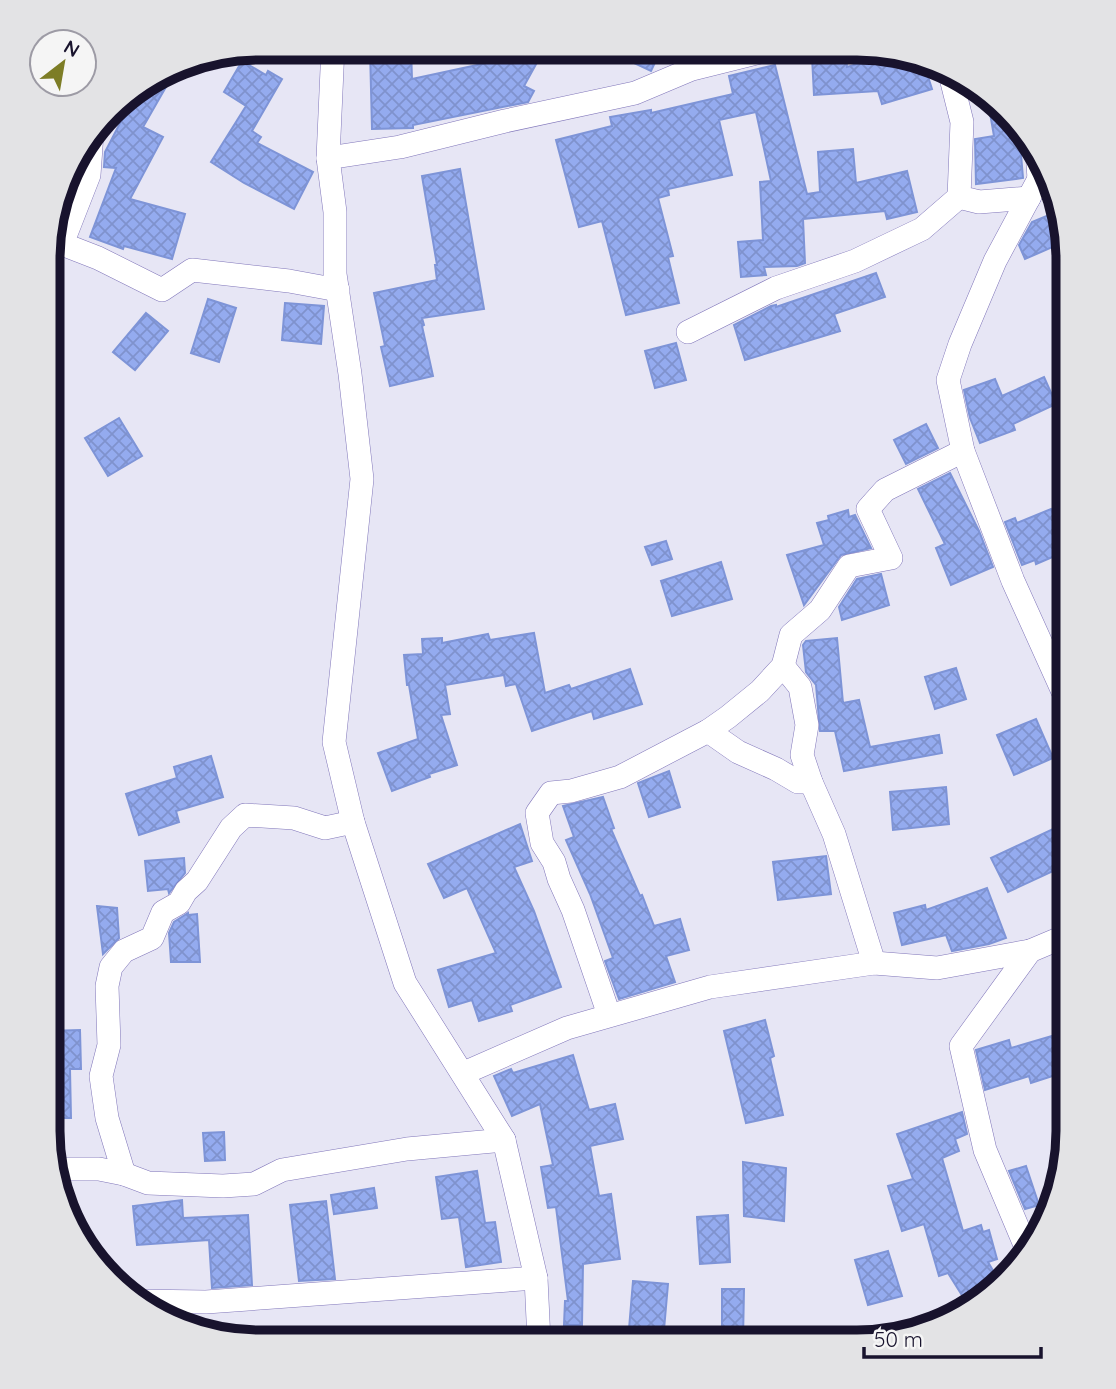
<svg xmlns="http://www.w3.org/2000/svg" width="1116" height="1389" viewBox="0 0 1116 1389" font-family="Quicksand,sans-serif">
<defs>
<pattern id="building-cross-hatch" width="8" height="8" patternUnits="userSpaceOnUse" patternTransform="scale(1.75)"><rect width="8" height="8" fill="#94abef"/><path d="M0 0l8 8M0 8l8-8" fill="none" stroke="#7f92cd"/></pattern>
</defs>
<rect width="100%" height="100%" fill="#e7e6f5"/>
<!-- building -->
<g fill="url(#building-cross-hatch)" stroke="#7e94d7" stroke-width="2">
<polygon points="411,48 412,79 491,62 464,48 545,48 524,86 534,91 528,102 413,125 413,128 372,129 370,49"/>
<polygon points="602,48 662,48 651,71"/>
<polygon points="895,53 924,64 932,89 882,104 878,91 814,95 812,57 846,55 847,67"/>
<polygon points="242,61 266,75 268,71 282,79 252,131 261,137 257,143 313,172 294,209 244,183 211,162 246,106 224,92"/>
<polygon points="775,65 807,194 820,192 818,152 853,149 856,183 907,171 917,212 887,219 885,211 803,219 805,263 797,266 764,267 766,275 741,277 738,242 763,240 760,182 771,181 756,112 719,120 732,175 668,189 669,195 658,198 673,256 668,257 679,303 626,315 602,221 579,227 556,140 612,126 610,117 651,110 651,113 733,94 729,76"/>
<polygon points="178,66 143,127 163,137 130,199 185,214 172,259 124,246 123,249 90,237 116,168 104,167 105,152 130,104 121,99"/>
<polygon points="987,96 1019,131 1023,178 976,184 975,139 994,136"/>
<polygon points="460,169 484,309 422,318 424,325 422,326 433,376 390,386 381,347 385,346 374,293 437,280 435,265 437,265 422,176"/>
<polygon points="1056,212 1064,242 1025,259 1019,245 1032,222"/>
<polygon points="876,273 885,297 834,314 840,331 745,360 734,325 771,306 776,305 776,307"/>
<polygon points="208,299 236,308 219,362 191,353"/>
<polygon points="285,303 324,306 321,344 282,340"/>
<polygon points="146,313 168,331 135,370 113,352"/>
<polygon points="676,343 686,380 655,388 645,351"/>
<polygon points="1044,377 1056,404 1013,424 1015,430 980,443 970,418 964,390 995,379 1002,396"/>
<polygon points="119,418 142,456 108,476 85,438"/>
<polygon points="926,424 938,448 906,464 894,440"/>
<polygon points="950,473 979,531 993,567 951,585 936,548 945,544 918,489"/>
<polygon points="1051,509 1069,550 1036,564 1035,560 1022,565 1005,522 1015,518 1017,523"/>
<polygon points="848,510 849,517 855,515 871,548 841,555 804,605 787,555 824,545 817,523 829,520 828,516"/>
<polygon points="666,541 672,559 652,565 645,547"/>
<polygon points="721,562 732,599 672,616 661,581"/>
<polygon points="881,574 889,605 842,620 839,607 857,579"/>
<polygon points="534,633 545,693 569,685 571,689 630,669 642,704 594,719 592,711 532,731 516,684 506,686 504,675 445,685 450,714 441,715 457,765 429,774 430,777 392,791 378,753 418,739 409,685 407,685 404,655 423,654 422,639 442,638 442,643 488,634 490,640"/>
<polygon points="837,638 843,703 859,700 870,747 939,735 942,753 844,771 835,731 820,731 816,685 806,672 803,645 806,641"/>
<polygon points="956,668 966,699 935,709 925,677"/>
<polygon points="1036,719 1053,758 1014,775 997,735"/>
<polygon points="211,756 223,797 176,811 179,822 139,835 126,794 177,778 174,767"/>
<polygon points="669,771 680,807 649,817 638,783"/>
<polygon points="946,787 949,824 893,830 890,792"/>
<polygon points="603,797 614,828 611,829 640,896 642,895 654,926 680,919 689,950 666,956 675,982 619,999 605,961 613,958 590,894 566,840 574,837 563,806"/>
<polygon points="1068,822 1068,864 1008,892 991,858"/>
<polygon points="520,824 532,861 514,867 534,911 561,987 510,1005 512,1011 479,1021 472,1000 449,1007 438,970 496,953 467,888 444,898 428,864"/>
<polygon points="826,856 831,894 778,900 773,862"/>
<polygon points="184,858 185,873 169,893 168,889 148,891 145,861"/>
<polygon points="987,888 1006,938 989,944 952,951 946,935 902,945 894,913 925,905 926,910"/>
<polygon points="97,906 117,908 119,938 103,954"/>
<polygon points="188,913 188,915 197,914 200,962 171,962 169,933 174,922"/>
<polygon points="765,1020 774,1056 770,1058 783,1115 746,1123 724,1031"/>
<polygon points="80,1030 81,1069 70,1069 71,1118 47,1118 47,1031"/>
<polygon points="1062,1033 1068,1055 1068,1071 1031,1083 1029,1076 985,1090 976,1050 1009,1040 1011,1048"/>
<polygon points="573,1055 589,1110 615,1104 623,1139 590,1146 599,1196 611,1194 620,1259 583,1264 582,1325 564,1325 565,1301 568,1301 556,1207 548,1208 541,1167 553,1165 540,1104 512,1116 494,1076 511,1069 513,1073"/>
<polygon points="962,1112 967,1134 955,1139 959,1151 942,1158 963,1231 981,1225 983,1232 989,1230 997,1259 988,1262 998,1279 965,1300 948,1273 939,1276 924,1224 902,1231 888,1186 913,1179 897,1134"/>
<polygon points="224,1132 225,1160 205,1161 203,1133"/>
<polygon points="743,1162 786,1168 784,1221 744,1216"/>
<polygon points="1026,1166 1039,1205 1025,1209 1009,1171"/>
<polygon points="477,1171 485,1223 495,1222 501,1262 466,1267 459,1217 442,1219 436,1177"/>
<polygon points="374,1188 377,1208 334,1214 331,1195"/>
<polygon points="182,1200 183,1218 248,1215 252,1285 212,1288 209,1240 137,1245 133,1206"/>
<polygon points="326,1201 335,1279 299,1281 290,1205"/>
<polygon points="728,1215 730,1262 700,1264 697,1217"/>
<polygon points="888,1251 902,1296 868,1305 855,1260"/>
<polygon points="633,1281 668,1284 663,1341 628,1341"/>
<polygon points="722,1289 744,1289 743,1340 722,1339"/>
</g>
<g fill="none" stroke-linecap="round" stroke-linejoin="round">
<defs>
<g id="minor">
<polyline points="333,47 328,158 335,212 335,274 350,374 362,479 334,742 353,822 405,983 504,1140 536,1278 539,1341"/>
<polyline points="950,74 962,122 959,197 979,202 1029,198"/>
<polyline points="1037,150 1039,179"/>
<polyline points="328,158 400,147 505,121 635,93 692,69 773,49"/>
<polyline points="1046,172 1039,179 995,261 960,344 948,380 963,451 1013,581 1069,705"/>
<polyline points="49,235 62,244 98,258 162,290 192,270 289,281 338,290"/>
<polyline points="62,244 89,175 92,133"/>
<polyline points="688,332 776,288 855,261 922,229 959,197"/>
<polyline points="783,666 800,687 807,725 802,755 811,782 834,834 874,963"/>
<polyline points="708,731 738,752 776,769 798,782 811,782"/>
<polyline points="609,1015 573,910 559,879 554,862 542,843 537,813 551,793 571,791 620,777 708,731 728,717 760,691 783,666 791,635 820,610 849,566 891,558 868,509 885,490 963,451"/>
<polyline points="464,1073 567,1028 710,987 874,963 937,968 1030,951 1068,935"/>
<polyline points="58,1169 99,1169 124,1174 148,1183 223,1186 254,1184 282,1170 407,1149 504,1140"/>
<polyline points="124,1174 107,1118 101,1076 109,1045 107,986 111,967 124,951 152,938 163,912 179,903 186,891 197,881 231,828 245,815 294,818 325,828 353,822"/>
<polyline points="1028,1252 985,1150 961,1046 1030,951"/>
<polyline points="137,1301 206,1302 536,1278"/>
</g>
</defs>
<!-- minor casing -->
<use href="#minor" stroke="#8076ba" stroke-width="24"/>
<!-- minor -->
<use href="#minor" stroke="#fff" stroke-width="23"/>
</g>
<!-- crop -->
<path d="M0 0H1116V1389H0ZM259 60H857A199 199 0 0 1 1056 259V1131A199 199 0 0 1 857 1330H259A199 199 0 0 1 60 1131V259A199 199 0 0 1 259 60Z" fill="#e3e3e5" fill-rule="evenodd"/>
<path fill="none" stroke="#18132d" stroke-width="9" d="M259 60H857A199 199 0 0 1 1056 259V1131A199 199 0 0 1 857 1330H259A199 199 0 0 1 60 1131V259A199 199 0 0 1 259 60Z"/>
<!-- north arrow -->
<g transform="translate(63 63) rotate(31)"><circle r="33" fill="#f5f5f5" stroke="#9d9ba5" stroke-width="2"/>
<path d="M0-5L12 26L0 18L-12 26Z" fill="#7d7d26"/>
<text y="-10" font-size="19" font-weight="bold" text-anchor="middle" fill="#18132d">N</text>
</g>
<!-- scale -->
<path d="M864 1347v10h177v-10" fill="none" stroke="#18132d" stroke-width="3.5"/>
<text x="874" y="1347" font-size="21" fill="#18132d" stroke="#f5f5f5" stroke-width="5" paint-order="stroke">50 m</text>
</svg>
